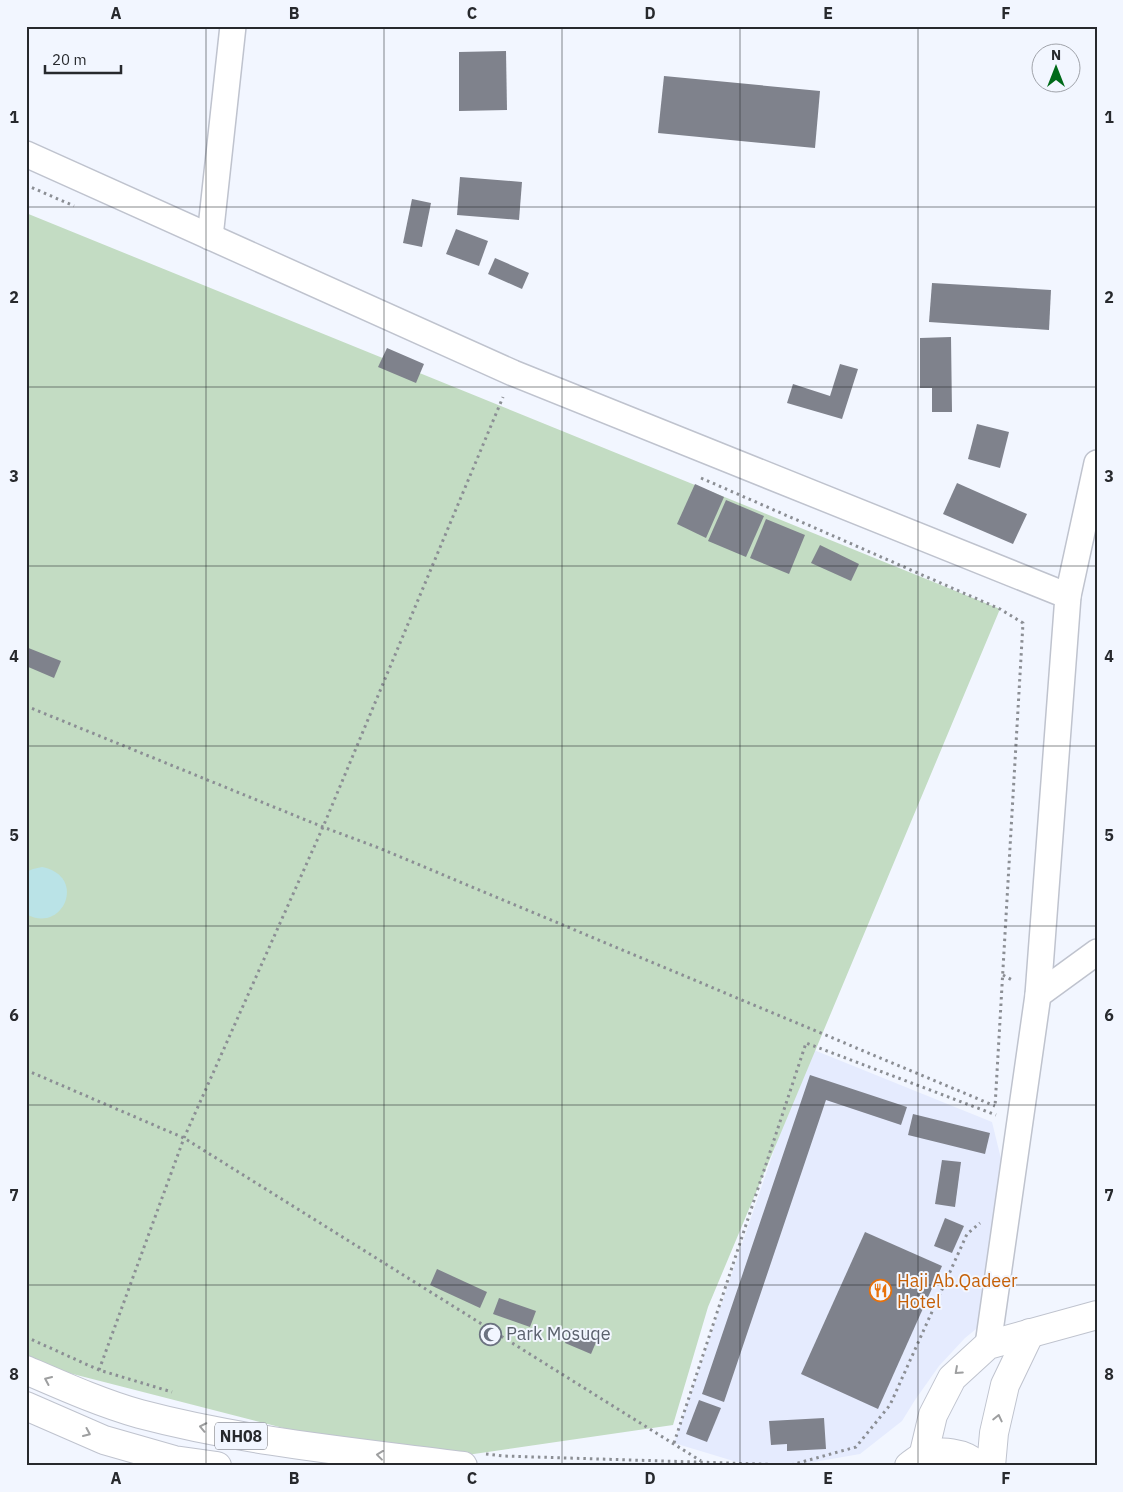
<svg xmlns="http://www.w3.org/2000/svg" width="1123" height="1492" viewBox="0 0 1123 1492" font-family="'IBM Plex Sans',sans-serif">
<rect width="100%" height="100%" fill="#f2f6ff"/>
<!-- built -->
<polygon fill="#e5ebfe" points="809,1048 992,1122 1004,1171 986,1321 965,1338 939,1366 915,1400 902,1421 860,1454 791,1466 750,1466 674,1443"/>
<!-- green -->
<polygon fill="#c3dcc3" points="26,213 1000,609 708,1307 673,1425 460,1456 299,1432 65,1372 26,1355"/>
<!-- water -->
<path fill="#bae3e7" d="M42,867C88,876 63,935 26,914V872L33,869Z"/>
<!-- building -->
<g fill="#7f828c">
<polygon points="506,51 507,110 459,111 459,52"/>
<polygon points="664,76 820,91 815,148 658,133"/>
<polygon points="460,177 522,182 519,220 457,215"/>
<polygon points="412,199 431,203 422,247 403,243"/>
<polygon points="456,229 488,241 479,266 446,254"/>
<polygon points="495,258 529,273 522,289 488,274"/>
<polygon points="932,283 1051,290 1049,330 929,322"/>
<polygon points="951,337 952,412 932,412 932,388 920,388 920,338"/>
<polygon points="387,348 424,364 416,383 378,367"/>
<polygon points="840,364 858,369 842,419 787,403 793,384 830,396"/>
<polygon points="977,424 1009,432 1000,468 968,459"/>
<polygon points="957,483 1027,514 1013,544 943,514"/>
<polygon points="695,484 724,497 706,538 677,524"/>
<polygon points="726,500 764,516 746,557 708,541"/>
<polygon points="766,519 805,535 789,574 750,558"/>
<polygon points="820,545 859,564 851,581 811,563"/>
<polygon points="26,647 61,661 54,678 26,666"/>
<polygon points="810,1075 907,1107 901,1125 826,1100 724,1402 702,1394"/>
<polygon points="913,1114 990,1133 985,1154 908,1135"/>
<polygon points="942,1160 961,1162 955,1207 935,1204"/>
<polygon points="945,1218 964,1226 952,1253 934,1246"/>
<polygon points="865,1232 942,1266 878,1409 801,1374"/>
<polygon points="437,1269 487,1292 480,1308 430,1285"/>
<polygon points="499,1298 536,1311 530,1327 493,1314"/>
<polygon points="571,1329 597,1340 591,1354 565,1343"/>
<polygon points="699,1400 721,1408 707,1442 686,1434"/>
<polygon points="824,1418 826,1449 787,1451 787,1444 771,1445 769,1421"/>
</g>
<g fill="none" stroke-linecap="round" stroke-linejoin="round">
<defs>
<g id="minor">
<polyline points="26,154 513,373 1068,596 1038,995 988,1345"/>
<polyline points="210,237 233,26"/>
<polyline points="1068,596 1097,463"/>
<polyline points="1038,995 1097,952"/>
</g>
<g id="secondary">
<polyline points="923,1457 933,1415 952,1378 988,1345 1097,1315"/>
<polyline points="991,1466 994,1433 1005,1385 1030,1333"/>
</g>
<g id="trunk">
<path d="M26,1370C63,1386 101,1403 140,1414C246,1442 355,1452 463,1466"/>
<polyline points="26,1406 104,1440 174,1460 217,1466"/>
<path d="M909,1466C913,1463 918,1459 922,1457C940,1449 965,1452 979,1466"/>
</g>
</defs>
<!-- minor casing -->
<use href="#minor" stroke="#bfc3ce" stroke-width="28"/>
<!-- secondary casing -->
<use href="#secondary" stroke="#bfc3ce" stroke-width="30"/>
<!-- trunk casing -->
<use href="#trunk" stroke="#bfc3ce" stroke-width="30"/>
<!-- path -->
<g stroke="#8b8e94" stroke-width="3" stroke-dasharray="2.5 4" stroke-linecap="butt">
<polyline points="26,185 74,206"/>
<polyline points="701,478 1000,609 1023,623 995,1107"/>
<polyline points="26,706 323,827 379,848 995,1106"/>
<polyline points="1003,975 1014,981"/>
<polyline points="26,1070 184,1138 701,1461"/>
<polyline points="26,1337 99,1370 172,1392"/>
<polyline points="99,1370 184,1138 323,827 503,397"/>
<polyline points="674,1443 806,1043 996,1115"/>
<polyline points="486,1454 503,1456 791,1465 856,1447 890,1405 967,1234 980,1223"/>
<polyline points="26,1464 31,1466"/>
</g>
<!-- minor -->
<use href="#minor" stroke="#fff" stroke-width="25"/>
<!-- secondary -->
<use href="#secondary" stroke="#fff" stroke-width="28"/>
<!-- trunk -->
<use href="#trunk" stroke="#fff" stroke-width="28"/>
</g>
<!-- one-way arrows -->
<defs><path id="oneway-chevron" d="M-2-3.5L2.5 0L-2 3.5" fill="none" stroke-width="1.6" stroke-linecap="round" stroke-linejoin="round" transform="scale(1.25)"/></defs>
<g stroke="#9e9fa0">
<use href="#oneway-chevron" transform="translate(958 1371) rotate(138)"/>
<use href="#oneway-chevron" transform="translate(48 1380) rotate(-156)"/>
<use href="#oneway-chevron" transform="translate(998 1418) rotate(-77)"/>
<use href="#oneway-chevron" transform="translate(203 1427) rotate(-168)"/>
<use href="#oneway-chevron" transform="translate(87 1433) rotate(24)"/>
<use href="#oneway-chevron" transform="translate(380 1455) rotate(-173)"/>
</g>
<!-- grid -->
<path fill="none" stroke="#27292d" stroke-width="1" stroke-opacity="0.55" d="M206,26V1466M384,26V1466M562,26V1466M740,26V1466M918,26V1466M26,207H1097M26,387H1097M26,566H1097M26,746H1097M26,926H1097M26,1105H1097M26,1285H1097"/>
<!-- icons -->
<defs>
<symbol id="restaurant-ring" viewBox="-11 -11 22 22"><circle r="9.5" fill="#f2f6ff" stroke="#e8710a" stroke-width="1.5"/><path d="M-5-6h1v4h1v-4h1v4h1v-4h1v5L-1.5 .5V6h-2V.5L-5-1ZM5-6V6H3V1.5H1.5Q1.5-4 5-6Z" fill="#e8710a"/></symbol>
<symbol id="mosque-ring" viewBox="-11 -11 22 22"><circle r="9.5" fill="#f2f6ff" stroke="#6b7280" stroke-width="1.5"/><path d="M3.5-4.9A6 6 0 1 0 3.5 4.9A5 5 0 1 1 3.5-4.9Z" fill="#6b7280"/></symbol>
</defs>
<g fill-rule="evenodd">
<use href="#restaurant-ring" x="868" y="1278" width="25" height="25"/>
<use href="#mosque-ring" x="478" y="1322" width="25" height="25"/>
</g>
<g text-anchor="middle" stroke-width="4" stroke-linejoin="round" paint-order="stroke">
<!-- shield labels -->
<rect fill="#f2f6ff" stroke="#64666c" stroke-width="1" x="215" y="1422.5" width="52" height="27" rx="4"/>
<g font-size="16" font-weight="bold" fill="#27292d">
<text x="241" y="1442">NH08</text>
</g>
<!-- food labels -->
<g font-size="18" fill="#c56008" stroke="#f2f6ff" text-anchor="start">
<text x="897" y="1287">Haji Ab.Qadeer<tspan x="897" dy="21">Hotel</tspan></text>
</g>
<!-- worship labels -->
<g font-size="18" fill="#5b616d" stroke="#f2f6ff" text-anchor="start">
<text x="506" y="1340">Park Mosuqe</text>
</g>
</g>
<!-- border -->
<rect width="1123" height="1492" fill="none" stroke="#f2f6ff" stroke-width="55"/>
<!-- north arrow -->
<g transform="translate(1056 68)"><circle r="24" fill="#f2f6ff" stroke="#a1a4ab"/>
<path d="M0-4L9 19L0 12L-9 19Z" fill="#006a19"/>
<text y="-8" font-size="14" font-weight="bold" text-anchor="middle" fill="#27292d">N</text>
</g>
<!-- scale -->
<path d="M45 65v8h76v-8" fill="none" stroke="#27292d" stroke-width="2.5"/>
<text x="52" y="65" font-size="15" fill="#27292d" stroke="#f2f6ff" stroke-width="4" paint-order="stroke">20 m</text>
<rect x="28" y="28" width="1068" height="1436" fill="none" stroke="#27292d" stroke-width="2"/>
<g font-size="16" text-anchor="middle" font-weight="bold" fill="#27292d">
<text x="116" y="19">A</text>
<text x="294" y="19">B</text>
<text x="472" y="19">C</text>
<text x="650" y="19">D</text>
<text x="828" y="19">E</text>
<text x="1006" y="19">F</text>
<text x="14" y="123">1</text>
<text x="1109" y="123">1</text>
<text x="14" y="303">2</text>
<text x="1109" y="303">2</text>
<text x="14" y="482">3</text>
<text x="1109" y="482">3</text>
<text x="14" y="662">4</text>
<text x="1109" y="662">4</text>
<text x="14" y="841">5</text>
<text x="1109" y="841">5</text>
<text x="14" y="1021">6</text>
<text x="1109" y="1021">6</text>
<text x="14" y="1201">7</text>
<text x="1109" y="1201">7</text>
<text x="14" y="1380">8</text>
<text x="1109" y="1380">8</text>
<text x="116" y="1484">A</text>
<text x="294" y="1484">B</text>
<text x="472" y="1484">C</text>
<text x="650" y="1484">D</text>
<text x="828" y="1484">E</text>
<text x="1006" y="1484">F</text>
</g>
</svg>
